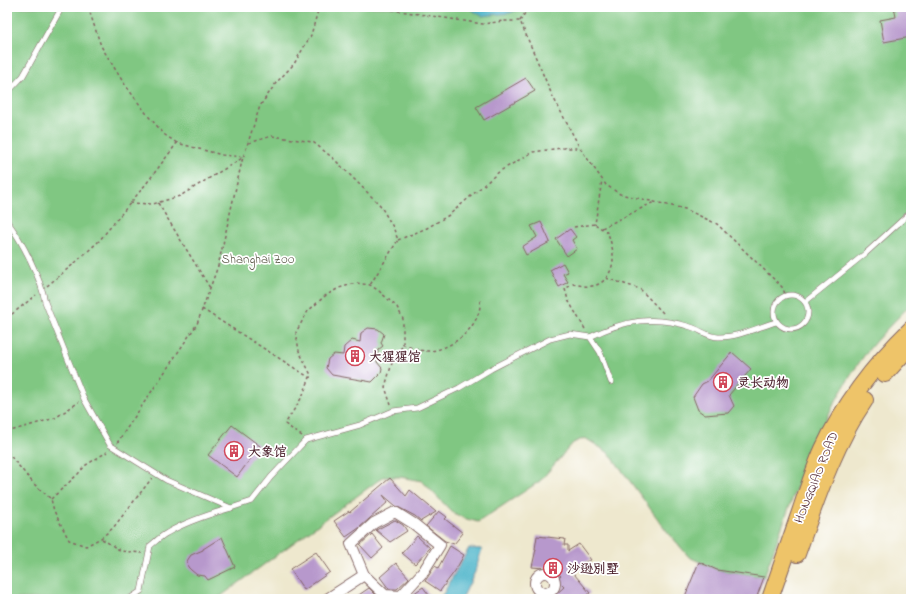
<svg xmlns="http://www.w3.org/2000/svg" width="918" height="606" viewBox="0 0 918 606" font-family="'Indie Flower','LXGW WenKai TC',sans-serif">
<rect width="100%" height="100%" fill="#fff"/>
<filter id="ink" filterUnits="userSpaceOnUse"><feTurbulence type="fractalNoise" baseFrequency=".025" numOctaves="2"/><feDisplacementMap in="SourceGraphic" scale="8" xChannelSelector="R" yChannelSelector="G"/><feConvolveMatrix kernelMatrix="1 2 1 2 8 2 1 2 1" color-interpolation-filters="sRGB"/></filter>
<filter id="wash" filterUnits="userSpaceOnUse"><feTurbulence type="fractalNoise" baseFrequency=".012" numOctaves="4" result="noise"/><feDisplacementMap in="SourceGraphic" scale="16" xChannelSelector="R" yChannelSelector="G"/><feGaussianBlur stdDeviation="0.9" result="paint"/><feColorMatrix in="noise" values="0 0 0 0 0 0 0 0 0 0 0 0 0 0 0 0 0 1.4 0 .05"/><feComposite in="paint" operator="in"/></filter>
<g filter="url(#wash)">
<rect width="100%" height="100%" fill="#eee8ce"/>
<!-- green -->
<path fill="#80c782" stroke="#657356" d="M7,7H911V304C896,320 879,336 866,353C817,420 792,500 764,577L717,570L689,557L666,530L609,453L585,438L573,443L540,481L478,522L463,518L452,512L422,481L400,477H383L217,599H7Z"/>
<!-- water -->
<g fill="#4bb4c9" stroke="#4a6a7a">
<polygon points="467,7 523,7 510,13 482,16"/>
<polygon points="469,548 482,549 475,572 462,599 437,599 443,594"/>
</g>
<g id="blocks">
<!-- building -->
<g fill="#b798cc">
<polygon points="894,7 911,7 911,37 884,42 880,20 896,17"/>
<polygon points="526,78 535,91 484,120 476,107"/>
<polygon points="541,222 550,242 526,255 522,247 537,237 531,226"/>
<polygon points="570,229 576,237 572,240 577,249 567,256 556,239"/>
<polygon points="563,263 568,272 563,274 568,282 559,287 550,270"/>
<polygon points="368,328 378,329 384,334 381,343 383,346 378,350 377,362 382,368 381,373 372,382 332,375 326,368 328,359 334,354 343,355 344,347 352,340 360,342 361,333"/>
<polygon points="732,352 751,369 729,395 734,406 728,413 705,415 698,410 693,397 702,384 708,381"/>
<polygon points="232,425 260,446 237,477 208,455"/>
<polygon points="390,478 406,496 410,490 436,512 421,521 415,516 396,506 383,495 388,502 359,528 346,537 334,521 349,511 350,512"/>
<polygon points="439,511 447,517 445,519 463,533 454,544 445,541 426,526"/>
<polygon points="395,520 403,525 407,531 390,542 376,530"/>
<polygon points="372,534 383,548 372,558 360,545"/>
<polygon points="417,536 430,548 415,564 402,553"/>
<polygon points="537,536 565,539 564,545 568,545 568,551 579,544 591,560 569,568 590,593 582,599 578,597 575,599 551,599 564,587 557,580 561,576 554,569 532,567 536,549 535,549"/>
<polygon points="222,537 235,567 208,580 205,576 197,575 191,570 188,567 187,561 191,555 203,550 203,549"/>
<polygon points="450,546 464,555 455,571 440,591 425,581 435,566 438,568"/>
<polygon points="316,552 330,572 304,590 290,569"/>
<polygon points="699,562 717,570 764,577 756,599 684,599"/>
<polygon points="396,563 409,578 397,589 389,589 380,577"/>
<polygon points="423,587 432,599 407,599 410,596"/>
<polygon points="369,588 380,599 353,599"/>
</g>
</g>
</g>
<g filter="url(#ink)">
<use href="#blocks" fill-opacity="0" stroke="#836564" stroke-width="1"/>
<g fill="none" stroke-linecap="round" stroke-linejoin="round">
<defs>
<g id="lane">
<polyline points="7,93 23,76 62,7"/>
<path d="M7,221C22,241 41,278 45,302L84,399L110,445L166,480L231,508L252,501L271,477L306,440L360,425L393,411L417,408L459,388L491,369L550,339L570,334L590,337L600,352L611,382"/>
<circle cx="791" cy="312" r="17"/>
<polyline points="805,302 866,253 911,212"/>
<path d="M590,337C624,320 654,315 691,327C701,330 709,338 720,337C739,337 759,327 776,322"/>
<path d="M129,599L141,591L150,546C155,542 161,536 167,533C187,521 210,514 231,508"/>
</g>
<g id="street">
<polygon points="395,512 414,524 440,545 423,572 401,596 385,595 364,575 351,544 374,523"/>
<circle cx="545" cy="583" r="10"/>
<polyline points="327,599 364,575"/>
</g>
<g id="primary">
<polyline points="885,374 911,345"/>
<path d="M797,554C816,501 833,447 865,400"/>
<path d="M770,599C780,570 790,541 800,512C807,491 814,469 823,449C844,404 876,363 911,329"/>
</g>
</defs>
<!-- lane casing -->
<use href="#lane" stroke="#836564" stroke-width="6"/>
<!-- street casing -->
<use href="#street" stroke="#836564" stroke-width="12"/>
<!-- primary casing -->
<use href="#primary" stroke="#836564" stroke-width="18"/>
<!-- path -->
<g stroke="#836564" stroke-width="1.5" stroke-dasharray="3 3" stroke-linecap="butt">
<polyline points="88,7 101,46 123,82 149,117 165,135 177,143"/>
<polyline points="374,7 483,24 504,21 520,21 552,95 580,148"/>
<polyline points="520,21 529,7"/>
<polyline points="249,143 272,136 313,142 334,159 380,205 393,227 398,240 370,285"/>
<polyline points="130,203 153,204 180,196 244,157"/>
<polyline points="158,203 210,288"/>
<polyline points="574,227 595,224"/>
<polyline points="602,228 654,202"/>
<polyline points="398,240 427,228 449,215 500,171 533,152 561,148 580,148 606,185 620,194 685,209 717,224 782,287 786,296"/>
<polyline points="606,278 640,289 664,314"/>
<polyline points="47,286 76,262 99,241 146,184 177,143 222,155 244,157"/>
<polyline points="202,309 310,378"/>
<polyline points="7,318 36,295"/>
<path d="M585,329L568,300L565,289L573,284C579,285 585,287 592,286C607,284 614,268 613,255C613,248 610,240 608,233L595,224L602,180"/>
<path d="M403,345C410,347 420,351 427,351C452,351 483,325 480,299"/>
<polyline points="7,432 55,418 79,402"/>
<polyline points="302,436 285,424 302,397 311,375 299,351 296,332 308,311 325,296 339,288 356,283 370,285 379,291 397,307 403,319 403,345 392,363 385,387 391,405"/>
<polyline points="117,443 197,324 218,266 242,161 260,106 276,83 294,64 311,35 319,7"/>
<polyline points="7,452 34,484 51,499 54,511 69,540 86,546 101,538 113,528 152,478"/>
<polyline points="51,499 78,474 86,465 107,452"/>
<polyline points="102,539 121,551 142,553"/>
</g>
<!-- lane -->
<use href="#lane" stroke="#fff" stroke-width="5"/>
<!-- street -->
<use href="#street" stroke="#fff" stroke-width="10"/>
<!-- primary -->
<use href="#primary" stroke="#eec469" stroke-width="16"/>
</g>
</g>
<!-- icons -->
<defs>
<symbol id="building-ring" viewBox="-11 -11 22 22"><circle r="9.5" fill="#fff" stroke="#d1495b" stroke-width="1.5"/><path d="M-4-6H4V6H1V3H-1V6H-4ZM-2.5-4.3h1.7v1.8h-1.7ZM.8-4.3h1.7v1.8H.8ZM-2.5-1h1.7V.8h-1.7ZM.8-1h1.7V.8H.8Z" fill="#d1495b"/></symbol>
</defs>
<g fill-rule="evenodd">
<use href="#building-ring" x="344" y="345" width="22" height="22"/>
<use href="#building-ring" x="712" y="371" width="22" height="22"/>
<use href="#building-ring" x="223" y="440" width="22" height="22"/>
<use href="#building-ring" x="542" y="557" width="22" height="22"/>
</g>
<g text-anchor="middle" stroke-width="3.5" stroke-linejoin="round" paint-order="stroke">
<!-- park labels -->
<g font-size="13" fill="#5d5a49" stroke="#fff">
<text x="258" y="263">Shanghai Zoo</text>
</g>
<!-- poi labels -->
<g font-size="13" font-weight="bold" fill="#4a1f2b" stroke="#fff" text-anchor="start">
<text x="369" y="361">大猩猩馆</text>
<text x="737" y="387">灵长动物</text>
<text x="248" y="456">大象馆</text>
<text x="567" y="573">沙逊别墅</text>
</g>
<!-- street labels -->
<g font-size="13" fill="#4a1f2b" stroke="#fff">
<text transform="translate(815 477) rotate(-68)" y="5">HONGQIAO ROAD</text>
</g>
</g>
<!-- margin -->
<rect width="918" height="606" fill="none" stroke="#fff" stroke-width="24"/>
</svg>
